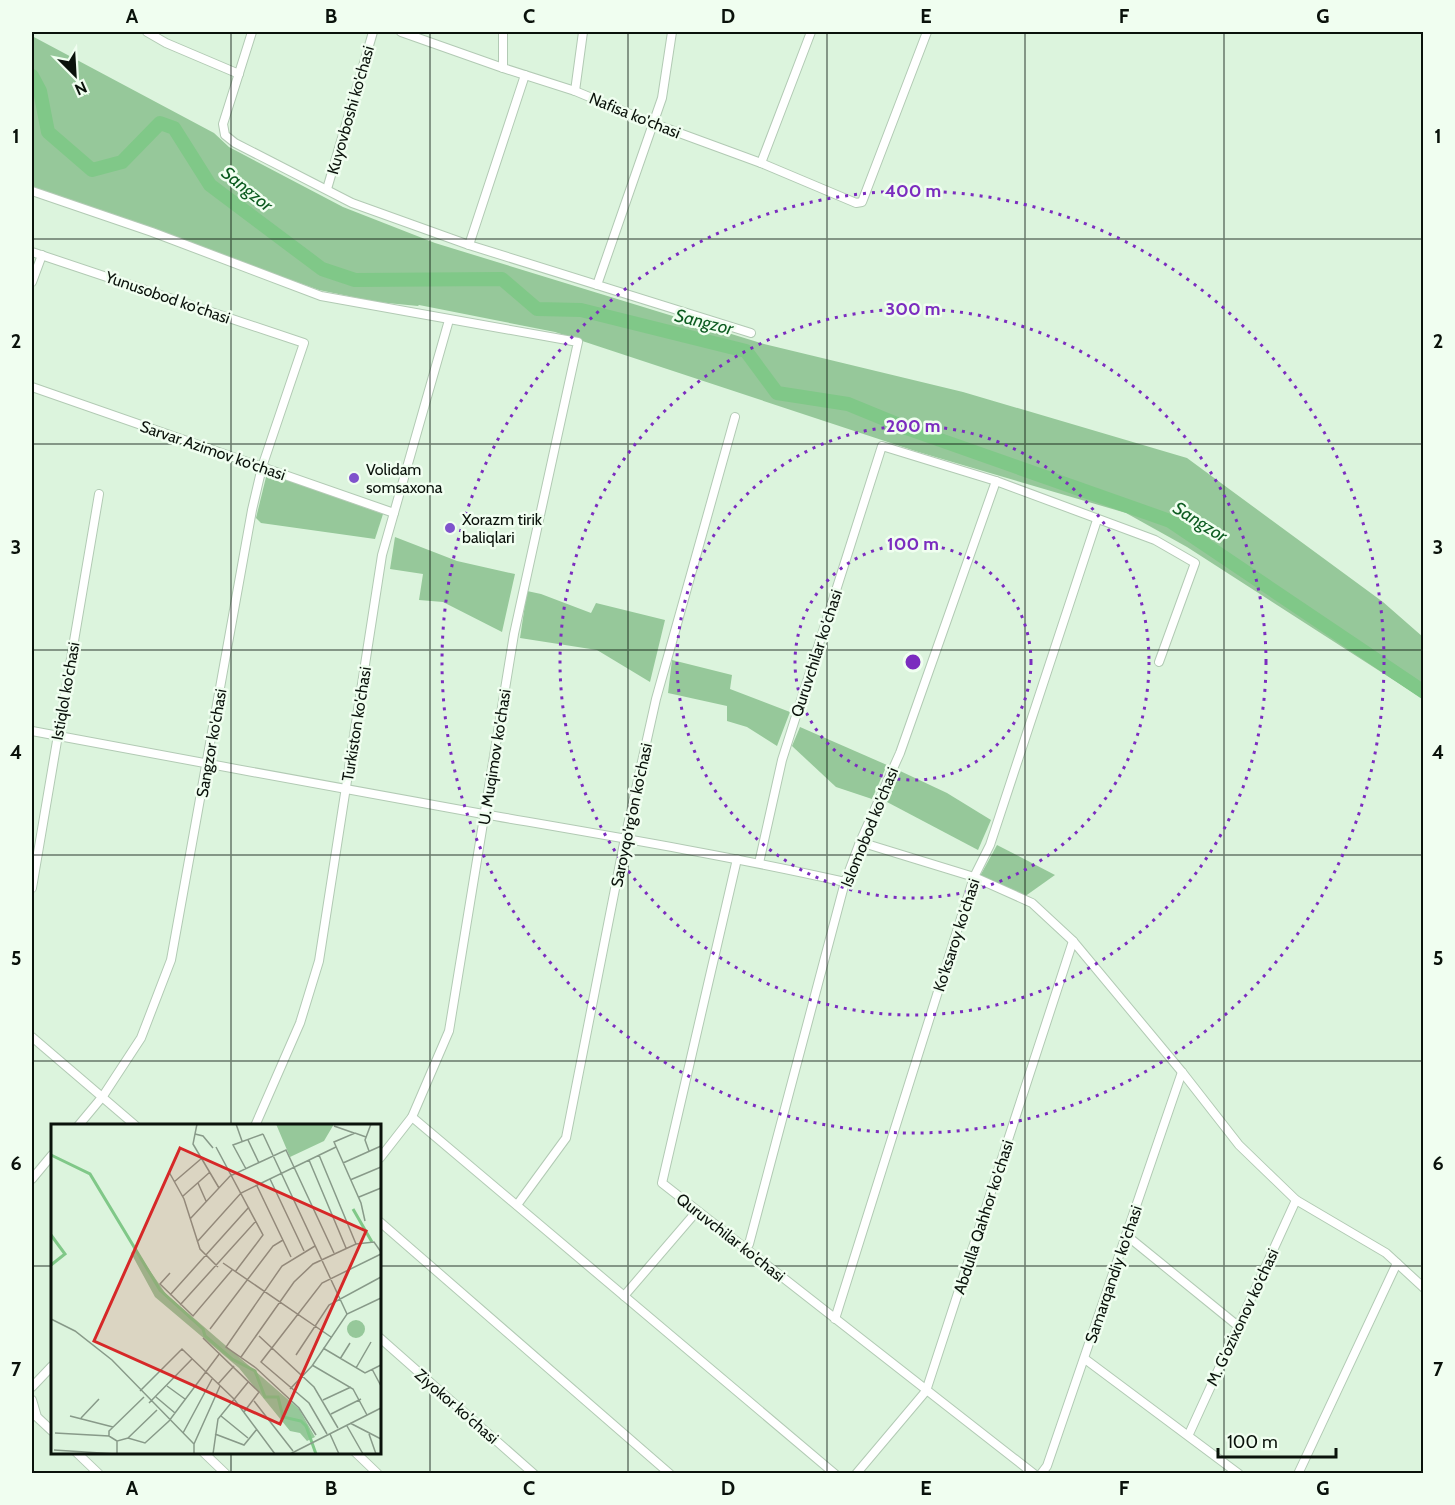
<svg xmlns="http://www.w3.org/2000/svg" width="1455" height="1505" viewBox="0 0 1455 1505" font-family="Cabin,sans-serif">
<rect width="100%" height="100%" fill="#dcf4dd"/>
<!-- green -->
<g fill="#96c89a">
<polygon points="32,36 214,133 229,147 343,207 435,243 764,344 963,392 1187,458 1383,602 1423,637 1423,699 1187,547 1126,513 915,451 555,332 419,305 418,306 377,302 319,290 32,187"/>
<polygon points="267,473 383,514 375,539 261,523 256,518"/>
<polygon points="395,537 457,561 515,574 502,632 443,602 419,600 423,574 390,569"/>
<polygon points="527,591 541,594 591,613 596,603 665,620 650,682 597,650 520,638"/>
<polygon points="672,660 732,675 730,689 790,712 777,746 747,727 727,721 727,706 668,693"/>
<polygon points="800,727 887,765 872,799 836,787 792,746"/>
<polygon points="898,770 947,793 991,820 978,850 887,802"/>
<polygon points="997,845 1055,875 1024,897 980,876"/>
</g>
<g fill="none" stroke-linecap="round" stroke-linejoin="round">
<!-- river -->
<polyline stroke="#80c888" stroke-width="14" points="32,76 40,91 48,132 92,170 122,162 160,123 174,128 210,185 322,269 355,280 502,279 537,309 581,310 746,351 777,393 848,404 909,429 1170,521 1424,692"/>
<defs>
<g id="minor">
<polyline points="147,32 166,43 239,74"/>
<polyline points="252,32 223,124 225,135 235,143 352,203 469,245 751,333"/>
<polyline points="401,32 503,68 575,91 652,123 761,163 856,203 862,202 927,32"/>
<polyline points="503,32 503,68"/>
<polyline points="575,91 583,32"/>
<polyline points="761,163 811,32"/>
<polyline points="327,189 373,32"/>
<polyline points="32,191 152,232 321,296 578,342 514,634 449,1031 412,1117 380,1158"/>
<polyline points="469,245 525,75"/>
<polyline points="32,252 304,343 262,467 252,510 171,960 141,1038 103,1096 78,1126"/>
<polyline points="32,282 42,255"/>
<polyline points="597,285 662,98 672,32"/>
<polyline points="32,387 394,513"/>
<path d="M32,731C182,759 333,787 483,814C604,835 725,855 845,882"/>
<polyline points="860,842 974,877 1032,903 1073,941 1182,1072 1239,1145 1296,1200 1386,1253 1424,1288"/>
<polyline points="737,859 662,1183 1034,1474"/>
<polyline points="759,863 782,760 882,446 996,481 1155,540 1195,563 1159,662"/>
<polyline points="32,888 99,494"/>
<polyline points="32,1037 136,1126"/>
<polyline points="412,1117 835,1474"/>
<polyline points="255,1126 300,1023 319,961 382,555 449,320"/>
<polyline points="32,1179 52,1155"/>
<polyline points="517,1205 566,1138 625,838 656,699 735,417"/>
<polyline points="380,1222 670,1474"/>
<polyline points="1126,1235 1238,1326"/>
<polyline points="745,1250 749,1244 845,882 860,842 900,753 996,481"/>
<polyline points="624,1296 697,1211"/>
<polyline points="835,1319 974,877 990,845 1097,520"/>
<polyline points="380,1338 534,1474"/>
<polyline points="1085,1359 1239,1474"/>
<polyline points="32,1387 52,1366"/>
<polyline points="32,1400 37,1417 52,1431"/>
<polyline points="1189,1434 1296,1200"/>
<polyline points="76,1452 99,1474"/>
<polyline points="203,1452 226,1474"/>
<polyline points="355,1452 378,1474"/>
<polyline points="856,1474 926,1391 1073,941"/>
<polyline points="1041,1474 1047,1466 1182,1072"/>
<polyline points="1298,1474 1397,1263"/>
</g>
</defs>
<!-- minor casing -->
<use href="#minor" stroke="#b2cab4" stroke-width="10"/>
<!-- minor -->
<use href="#minor" stroke="#fff" stroke-width="8"/>
</g>
<!-- grid -->
<path fill="none" stroke="#0a120b" stroke-width="1.5" stroke-opacity="0.55" d="M231,32V1126M430,32V1474M628,32V1474M827,32V1474M1025,32V1474M1224,32V1474M32,239H1424M32,444H1424M32,650H1424M32,855H1424M32,1061H1424M32,1266H52M380,1266H1424M231,1452V1474"/>
<!-- distance rings -->
<g fill="none" stroke="#7b2cbf" stroke-width="3" stroke-dasharray="3 6">
<circle cx="913" cy="662" r="118"/>
<circle cx="913" cy="662" r="236"/>
<circle cx="913" cy="662" r="353"/>
<circle cx="913" cy="662" r="471"/>
</g>
<!-- markers -->
<g fill="#7f53cc" stroke="#f0fef0" stroke-width="2">
<circle cx="354" cy="478" r="6"/>
<circle cx="450" cy="528" r="6"/>
</g>
<g text-anchor="middle" stroke-width="5" stroke-linejoin="round" paint-order="stroke">
<!-- street labels -->
<g font-size="16" fill="#0a120b" stroke="#f0fef0">
<text transform="translate(350 110) rotate(-74)" y="6">Kuyovboshi ko'chasi</text>
<text transform="translate(635 115) rotate(22)" y="6">Nafisa ko'chasi</text>
<text transform="translate(168 297) rotate(19)" y="6">Yunusobod ko'chasi</text>
<text transform="translate(213 450) rotate(19)" y="6">Sarvar Azimov ko'chasi</text>
<text transform="translate(816 653) rotate(-72)" y="6">Quruvchilar ko'chasi</text>
<text transform="translate(65 691) rotate(-80)" y="6">Istiqlol ko'chasi</text>
<text transform="translate(356 724) rotate(-81)" y="6">Turkiston ko'chasi</text>
<text transform="translate(211 743) rotate(-80)" y="6">Sangzor ko'chasi</text>
<text transform="translate(494 757) rotate(-81)" y="6">U. Muqimov ko'chasi</text>
<text transform="translate(631 815) rotate(-78)" y="6">Saroyqo'rg'on ko'chasi</text>
<text transform="translate(869 827) rotate(-68)" y="6">Islomobod ko'chasi</text>
<text transform="translate(956 935) rotate(-72)" y="6">Ko'ksaroy ko'chasi</text>
<text transform="translate(983 1217) rotate(-72)" y="6">Abdulla Qahhor ko'chasi</text>
<text transform="translate(731 1237) rotate(38)" y="6">Quruvchilar ko'chasi</text>
<text transform="translate(1113 1274) rotate(-71)" y="6">Samarqandiy ko'chasi</text>
<text transform="translate(1242 1317) rotate(-65)" y="6">M. G'ozixonov ko'chasi</text>
<text transform="translate(457 1406) rotate(41)" y="6">Ziyokor ko'chasi</text>
</g>
<!-- poi labels -->
<g font-size="16" fill="#0a120b" stroke="#f0fef0" text-anchor="start">
<text x="366" y="475">Volidam<tspan x="366" dy="18">somsaxona</tspan></text>
<text x="462" y="525">Xorazm tirik<tspan x="462" dy="18">baliqlari</tspan></text>
</g>
<!-- water labels -->
<g font-size="18" font-style="italic" fill="#0d5c21" stroke="#f0fef0">
<text transform="translate(247 189) rotate(39)" y="6">Sangzor</text>
<text transform="translate(704 322) rotate(14)" y="6">Sangzor</text>
<text transform="translate(1200 522) rotate(32)" y="6">Sangzor</text>
</g>
</g>
<!-- overview -->
<g transform="translate(51 1124)">
<rect width="330" height="330" fill="#dcf4dd"/>
<path d="M225,0H283L273,17L239,33ZM84,125L115,170L248,285L264,313L256,317L249,309L239,307L188,244L104,173L80,129ZM296 205a9 9 0 1 1 18 0a9 9 0 1 1-18 0Z" fill="#96c89a"/>
<path fill="none" stroke="#80c888" stroke-width="3" d="M0,31L39,50L109,166L152,205L154,212L181,235L204,247L214,273H227L232,293L250,297L255,302L265,330M302,85L321,118M0,111L14,130L0,141"/>
<path fill="none" stroke="#889a89" stroke-width="1.5" d="M146,0L142,20L168,64M185,0L191,17M283,2L303,9M144,10L152,12L162,24M212,10L296,190M197,16L208,39M165,23L212,111L184,148M318,27L314,16L320,0M268,31L305,120M258,36L295,124M292,39L330,22M195,45L182,21L212,10M118,48L133,75L149,125L167,143M219,55L253,127M299,56L330,43M123,58L151,34M147,59L155,77M206,62L240,133M132,72L159,48M308,73L330,64M139,95L179,52L235,26L283,129M314,97L310,79L283,18L304,9L315,13M146,118L190,69L285,23M264,122L231,142L175,223L205,244L248,284L265,311M172,139L280,213M119,149L109,160L142,192L181,146M119,171L198,83M129,181L205,97M0,195L24,207L61,236L143,320V330M159,205L222,122L232,116M208,212L263,263L287,304M152,214L208,268L193,288M272,224L314,249L330,241M245,231L278,181L330,153M190,233L243,158L262,140L305,120L323,118L330,128M289,235L299,219M261,241L302,265L316,291M305,244L320,218M321,245L330,262M167,260L183,242M116,262L134,275M239,265L261,242L296,190L330,174M89,267L131,225L183,275L224,330M105,273L124,289M272,276L300,263M203,277L242,327M98,279L141,235M280,290L310,275M19,292L62,303M170,292L197,314M30,294L48,275M299,299L330,315M296,302L312,330M4,309L58,312L66,317M132,309L161,255M164,310L193,321L206,305M276,310L258,279L210,238L271,159L330,130M279,310L288,330M318,310L325,330M58,312V307L93,273M77,314L106,286M143,320L169,262M3,326L65,330M66,330V317L77,314L94,319L118,297L169,229M162,330L167,295L198,257M239,330L330,284"/>
<path fill="#d62828" fill-opacity="0.15" stroke="#d62828" stroke-width="3" d="M129,24L315,107L229,300L43,217Z"/>
<rect width="330" height="330" fill="none" stroke="#0a120b" stroke-width="3"/>
</g>
<circle cx="913" cy="662" r="9" fill="#7b2cbf" stroke="#f0fef0" stroke-width="3"/>
<g font-size="18" text-anchor="middle" font-weight="bold" fill="#7b2cbf" stroke="#f0fef0" stroke-width="5" stroke-linejoin="round" paint-order="stroke">
<text x="913" y="197">400 m</text>
<text x="913" y="315">300 m</text>
<text x="913" y="432">200 m</text>
<text x="913" y="550">100 m</text>
</g>
<!-- border -->
<rect width="1455" height="1505" fill="none" stroke="#f0fef0" stroke-width="66"/>
<!-- north arrow -->
<g transform="translate(75 75) rotate(156)" stroke="#f0fef0" stroke-width="4.5" paint-order="stroke">
<path d="M0-4.5L10 22L0 15L-10 22Z" fill="#0a120b"/>
<text y="-9" font-size="16" font-weight="bold" text-anchor="middle" fill="#0a120b">N</text>
</g>
<!-- scale -->
<path d="M1218 1448v9h118v-9" fill="none" stroke="#0a120b" stroke-width="3"/>
<text x="1227" y="1448" font-size="18" fill="#0a120b" stroke="#f0fef0" stroke-width="4.5" paint-order="stroke">100 m</text>
<rect x="33" y="33" width="1389" height="1439" fill="none" stroke="#0a120b" stroke-width="2"/>
<g font-size="20" text-anchor="middle" font-weight="bold" fill="#0a120b">
<text x="132" y="23">A</text>
<text x="331" y="23">B</text>
<text x="529" y="23">C</text>
<text x="728" y="23">D</text>
<text x="926" y="23">E</text>
<text x="1124" y="23">F</text>
<text x="1323" y="23">G</text>
<text x="16" y="143">1</text>
<text x="1438" y="143">1</text>
<text x="16" y="348">2</text>
<text x="1438" y="348">2</text>
<text x="16" y="554">3</text>
<text x="1438" y="554">3</text>
<text x="16" y="759">4</text>
<text x="1438" y="759">4</text>
<text x="16" y="965">5</text>
<text x="1438" y="965">5</text>
<text x="16" y="1170">6</text>
<text x="1438" y="1170">6</text>
<text x="16" y="1376">7</text>
<text x="1438" y="1376">7</text>
<text x="132" y="1495">A</text>
<text x="331" y="1495">B</text>
<text x="529" y="1495">C</text>
<text x="728" y="1495">D</text>
<text x="926" y="1495">E</text>
<text x="1124" y="1495">F</text>
<text x="1323" y="1495">G</text>
</g>
</svg>
